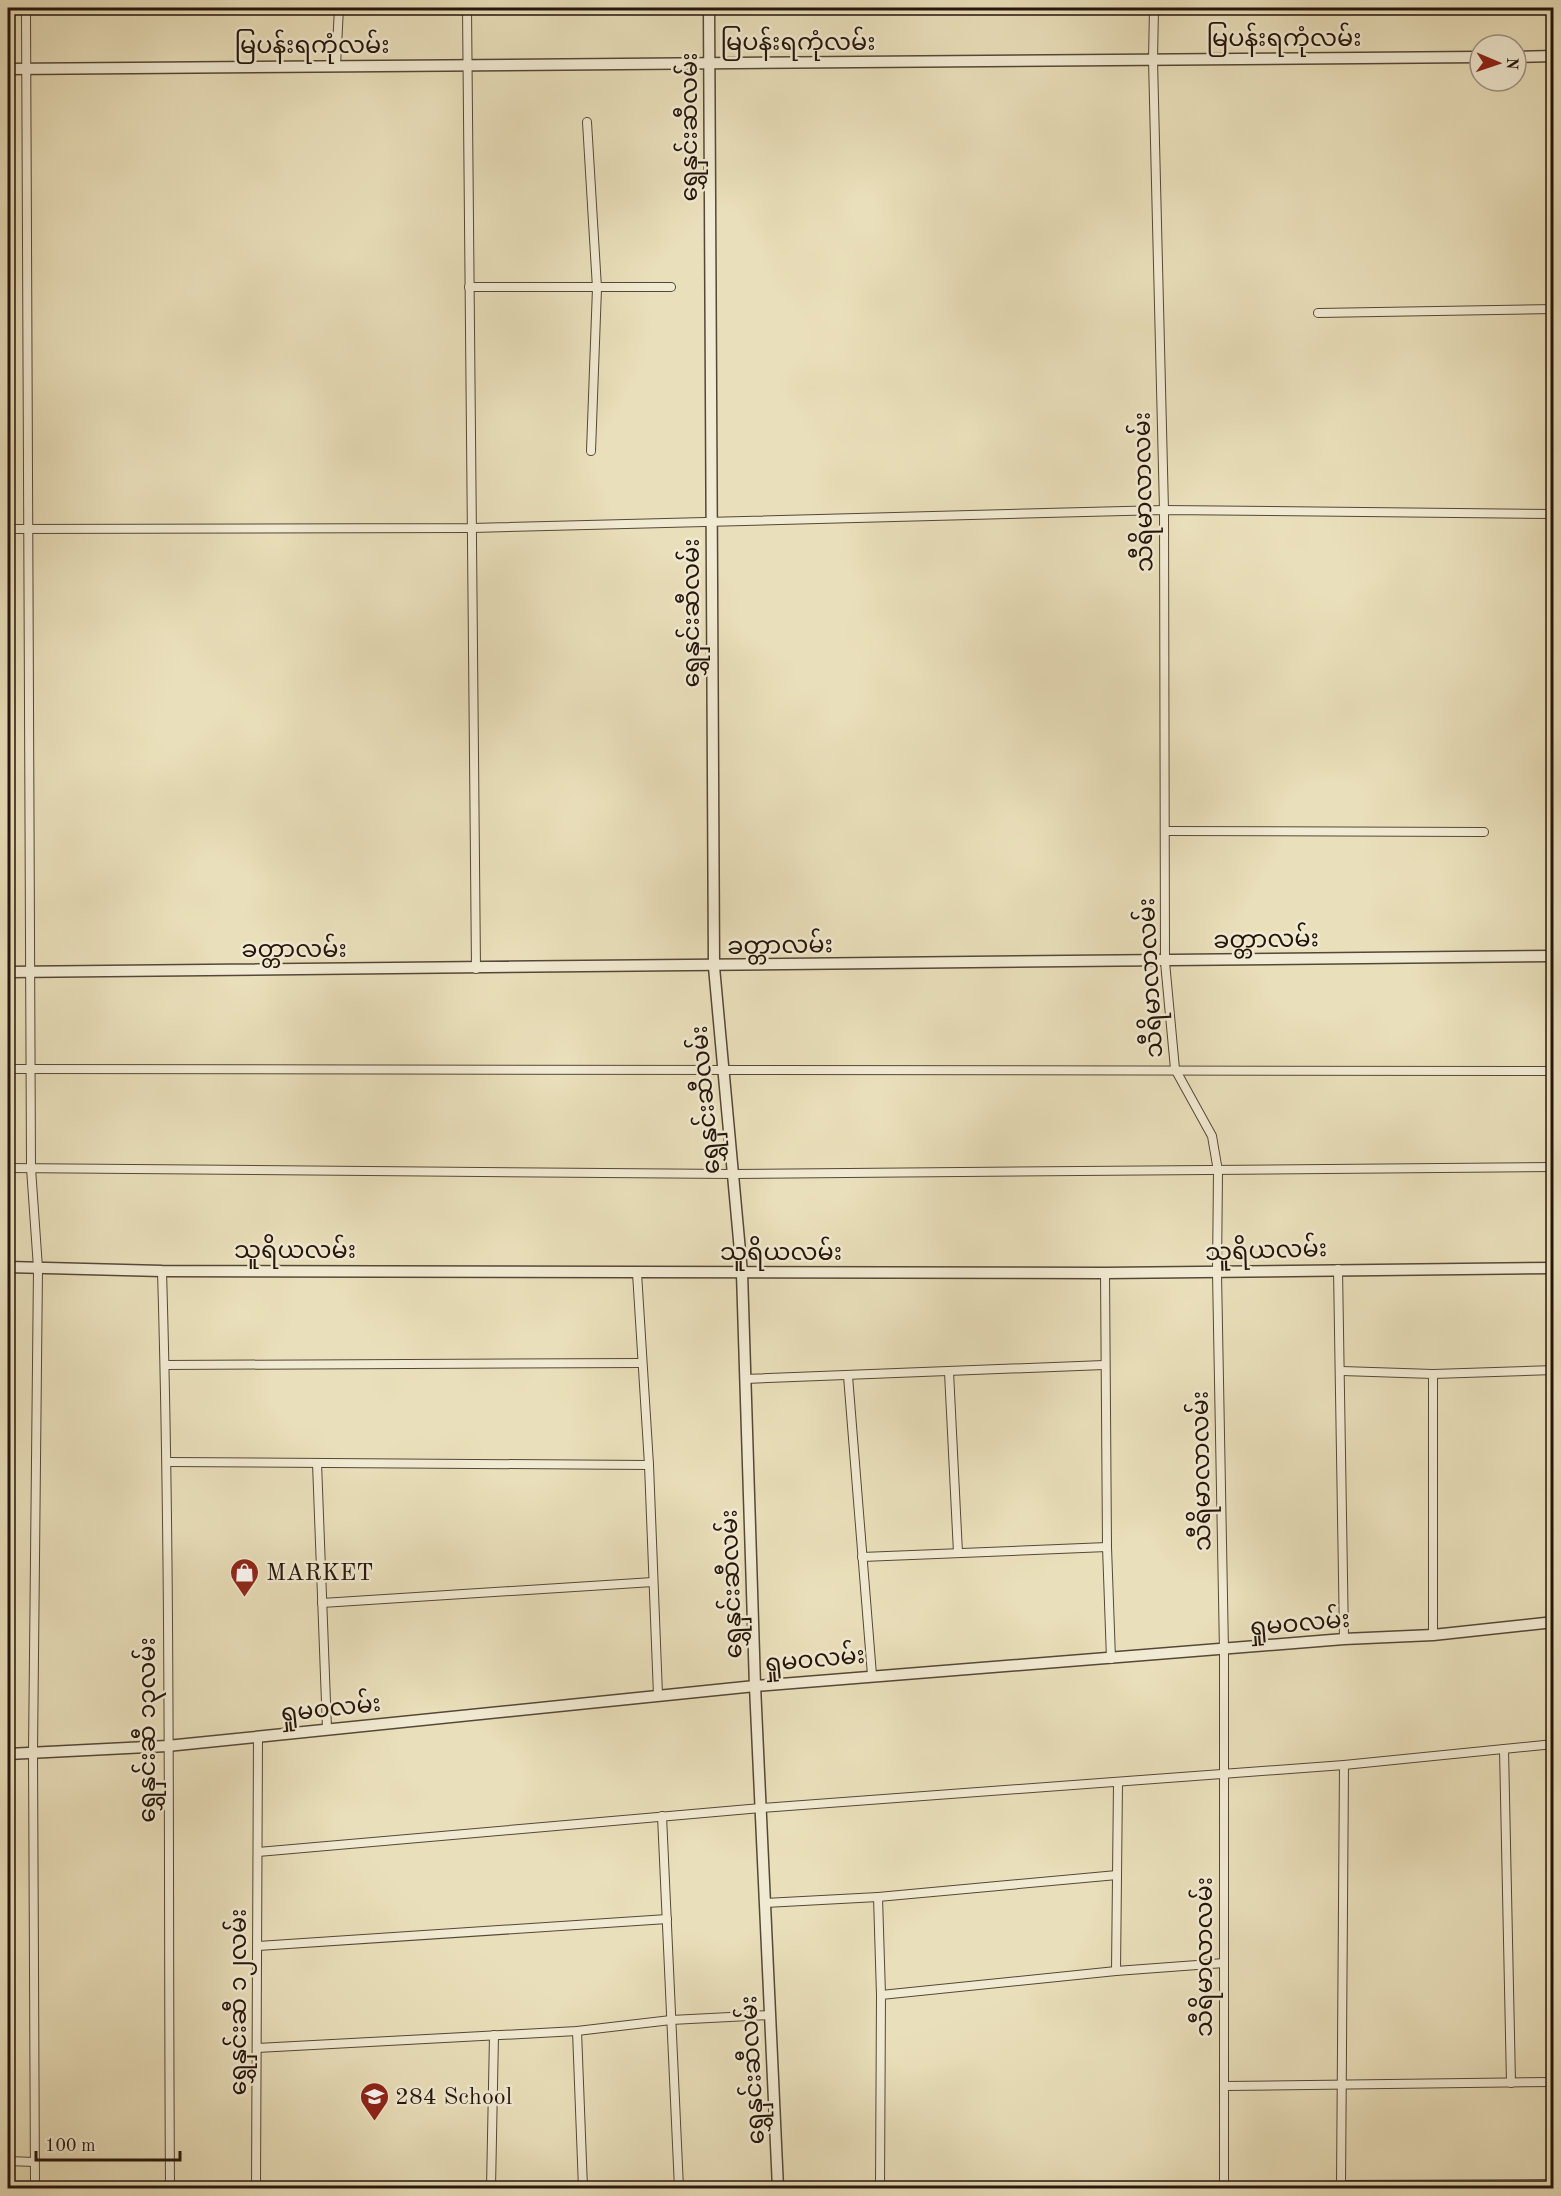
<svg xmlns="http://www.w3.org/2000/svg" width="1561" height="2196" viewBox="0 0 1561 2196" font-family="'Old Standard TT','Noto Sans Myanmar',serif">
<rect width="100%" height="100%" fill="#e9dfba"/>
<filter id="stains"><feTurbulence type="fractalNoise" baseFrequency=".00333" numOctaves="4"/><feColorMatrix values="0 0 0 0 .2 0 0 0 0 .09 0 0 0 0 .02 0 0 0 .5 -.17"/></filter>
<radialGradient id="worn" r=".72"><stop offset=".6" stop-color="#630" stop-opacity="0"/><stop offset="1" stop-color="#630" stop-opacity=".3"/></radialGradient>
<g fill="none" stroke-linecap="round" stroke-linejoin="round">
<defs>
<g id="minor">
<polyline points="26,8 31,1168 38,1268 33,1752 35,2188"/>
<polyline points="467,8 476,969"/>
<polyline points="1154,8 1153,60 1164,510 1165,962 1175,1069 1212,1136 1218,1171 1217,1273 1224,1651 1224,2188"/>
<polyline points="336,66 339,8"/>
<polyline points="587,122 597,288 591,451"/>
<polyline points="469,287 671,287"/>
<polyline points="1318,313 1554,309"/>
<polyline points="8,529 472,528 1164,510 1554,514"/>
<polyline points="1165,831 1484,832"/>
<polyline points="8,1069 1554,1071"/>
<polyline points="8,1168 733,1174 1554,1167"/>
<polyline points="1338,1269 1344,1639"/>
<path d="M162,1271C171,1577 168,1883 170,2188"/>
<polyline points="637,1273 649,1465 658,1695"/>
<polyline points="1105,1273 1107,1547 1111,1659"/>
<polyline points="165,1365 642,1363"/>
<polyline points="1342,1371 1433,1374 1433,1635"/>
<polyline points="949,1372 958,1553"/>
<polyline points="1433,1374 1554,1370"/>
<polyline points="848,1376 872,1675"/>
<polyline points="745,1379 1104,1365"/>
<polyline points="168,1462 649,1465"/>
<polyline points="317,1463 327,1729"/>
<polyline points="862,1557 1107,1547"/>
<polyline points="322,1603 653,1582"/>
<polyline points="1504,1749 1511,2083"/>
<polyline points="662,1816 679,2188"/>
<polyline points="258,1852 761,1808 1344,1765 1554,1744"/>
<polyline points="765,1903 878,1897"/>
<polyline points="258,1946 667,1919"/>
<polyline points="1116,1971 1118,1782"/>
<polyline points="881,1995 878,1897 1117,1875"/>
<polyline points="577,2031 583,2188"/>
<polyline points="257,2048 577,2031 671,2020 770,2015"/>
<polyline points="1224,2086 1554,2082"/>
<polyline points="8,2161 34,2162"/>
<polyline points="1341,2185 1554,2184"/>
<polyline points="256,2188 258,1736"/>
<polyline points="491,2188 494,2035"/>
<polyline points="880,2188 881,1995 1116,1971 1224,1963"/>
<polyline points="1341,2188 1344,1765"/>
</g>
<g id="tertiary">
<polyline points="709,8 714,967 742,1273 755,1686 778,2188"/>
<polyline points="1516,57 1554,56"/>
<polyline points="8,69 1480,57"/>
<polyline points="8,972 1554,956"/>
<polyline points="8,1267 162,1271 1105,1273 1554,1268"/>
<polyline points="8,1754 167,1746 755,1686 1344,1639 1433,1635 1554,1622"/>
</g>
</defs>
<!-- minor casing -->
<use href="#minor" stroke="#554837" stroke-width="10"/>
<!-- tertiary casing -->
<use href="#tertiary" stroke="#554837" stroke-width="13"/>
<!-- minor -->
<use href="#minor" stroke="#f1ead2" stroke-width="8"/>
<!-- tertiary -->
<use href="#tertiary" stroke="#f1ead2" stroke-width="10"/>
</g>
<!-- icons -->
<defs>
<symbol id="shop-pin" viewBox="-11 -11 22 30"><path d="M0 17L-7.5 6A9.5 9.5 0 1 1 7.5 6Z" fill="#8f2418" stroke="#f1ead2"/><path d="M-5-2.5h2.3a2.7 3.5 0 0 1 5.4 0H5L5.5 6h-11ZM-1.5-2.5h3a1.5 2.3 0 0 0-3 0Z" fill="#fff"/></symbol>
<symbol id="school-pin" viewBox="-11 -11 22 30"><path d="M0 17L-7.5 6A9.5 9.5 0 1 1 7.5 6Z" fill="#8f2418" stroke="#f1ead2"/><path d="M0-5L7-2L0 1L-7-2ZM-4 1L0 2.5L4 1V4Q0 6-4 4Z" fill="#fff"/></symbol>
</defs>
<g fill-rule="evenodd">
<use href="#shop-pin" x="228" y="1556" width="33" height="45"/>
<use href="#school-pin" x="358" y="2080" width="33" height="45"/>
</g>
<g text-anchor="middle" stroke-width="5" stroke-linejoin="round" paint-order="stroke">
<!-- street labels -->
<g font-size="24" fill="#24150b" stroke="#f1ead2">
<text x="1284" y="46">မြပန်းရကုံလမ်း</text>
<text x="798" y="50">မြပန်းရကုံလမ်း</text>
<text x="312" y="53">မြပန်းရကုံလမ်း</text>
<text transform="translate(689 127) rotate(-90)" y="8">ရွှေနှင်းဆီလမ်း</text>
<text transform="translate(1143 492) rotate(-91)" y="8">သီရိမာလာလမ်း</text>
<text transform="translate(691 613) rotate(-90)" y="8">ရွှေနှင်းဆီလမ်း</text>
<text transform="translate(1266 939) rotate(-1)" y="8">ခတ္တာလမ်း</text>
<text transform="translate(780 945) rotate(-1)" y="8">ခတ္တာလမ်း</text>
<text x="294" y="957">ခတ္တာလမ်း</text>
<text transform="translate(1150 978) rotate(-93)" y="8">သီရိမာလာလမ်း</text>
<text transform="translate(705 1100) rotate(-95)" y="8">ရွှေနှင်းဆီလမ်း</text>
<text x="295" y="1258">သူရိယလမ်း</text>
<text transform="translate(1266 1250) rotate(-2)" y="8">သူရိယလမ်း</text>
<text x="781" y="1260">သူရိယလမ်း</text>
<text transform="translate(1201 1471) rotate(-91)" y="8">သီရိမာလာလမ်း</text>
<text transform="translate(731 1584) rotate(-92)" y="8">ရွှေနှင်းဆီလမ်း</text>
<text transform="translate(1299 1623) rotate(-5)" y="8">ရှုမဝလမ်း</text>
<text transform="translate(814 1659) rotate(-5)" y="8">ရှုမဝလမ်း</text>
<text transform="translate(330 1708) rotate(-6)" y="8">ရှုမဝလမ်း</text>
<text transform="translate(147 1730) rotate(-90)" y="8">ရွှေနှင်းဆီ ၁၃လမ်း</text>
<text transform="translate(1204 1957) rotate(-90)" y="8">သီရိမာလာလမ်း</text>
<text transform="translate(238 2002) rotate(-90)" y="8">ရွှေနှင်းဆီ ၁၂လမ်း</text>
<text transform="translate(752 2070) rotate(-93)" y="8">ရွှေနှင်းဆီလမ်း</text>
</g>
<!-- poi labels -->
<g font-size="24" fill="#24150b" stroke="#f1ead2" text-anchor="start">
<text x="266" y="1580">MARKET</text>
<text x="395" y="2104">284 School</text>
</g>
</g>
<!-- margin -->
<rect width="1561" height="2196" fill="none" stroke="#e9dfba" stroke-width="30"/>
<rect x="9" y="9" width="1543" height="2178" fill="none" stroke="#24150b" stroke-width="3"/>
<rect x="15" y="15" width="1531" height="2166" fill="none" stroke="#24150b" stroke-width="1.5"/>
<!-- north arrow -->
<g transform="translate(1498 63) rotate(92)"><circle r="28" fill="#f1ead2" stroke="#9f9582" stroke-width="1.5"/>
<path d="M0-4.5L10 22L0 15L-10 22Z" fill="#8f2418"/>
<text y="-9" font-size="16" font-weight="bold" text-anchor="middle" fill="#24150b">N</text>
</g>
<!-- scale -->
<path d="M36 2151v9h144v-9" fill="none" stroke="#24150b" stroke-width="3"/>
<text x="45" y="2151" font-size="18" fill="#24150b" stroke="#f1ead2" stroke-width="4.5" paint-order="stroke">100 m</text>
<rect width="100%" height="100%" filter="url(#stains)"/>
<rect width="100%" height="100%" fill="url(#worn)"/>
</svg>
